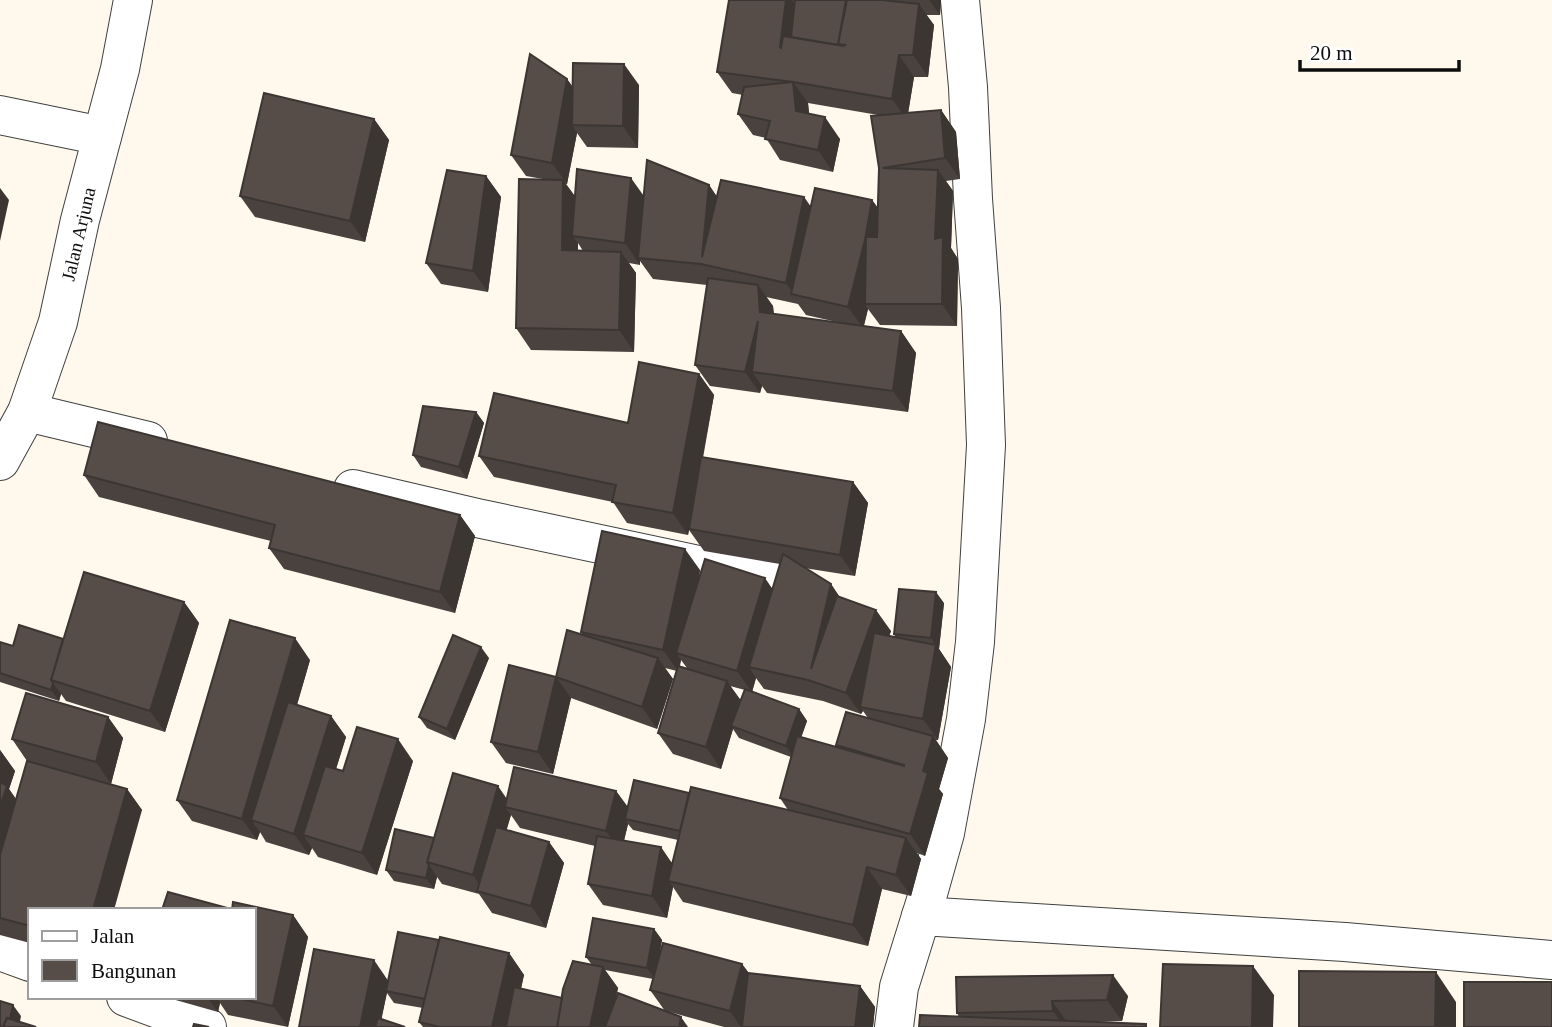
<svg xmlns="http://www.w3.org/2000/svg" width="1552" height="1027" viewBox="0 0 1552 1027" font-family="'Times New Roman',serif">
<rect width="100%" height="100%" fill="#fff9ed"/>
<g fill="none" stroke-linecap="round" stroke-linejoin="round">
<defs>
<g id="street">
<polyline points="0,115 102,136"/>
<polyline points="27,412 148,441"/>
<polyline points="0,461 27,412 58,322 80,220 120,69 133,0"/>
<polyline points="353,489 477,518 779,582"/>
<polyline points="921,916 1345,942 1552,960"/>
<polyline points="0,951 30,962"/>
<polyline points="126,997 207,1027"/>
<polyline points="894,1027 899,987 927,897 945,833 966,719 975,642 986,445 981,308 973,199 968,87 960,0"/>
</g>
</defs>
<!-- street casing -->
<use href="#street" stroke="#404040" stroke-width="40"/>
<!-- street -->
<use href="#street" stroke="#fff" stroke-width="38"/>
</g>
<!-- wall -->
<g fill="#4a423f" fill-rule="evenodd">
<path d="M729,0H941L940,15H926L934,25L928,77H914L908,113L941,110L956,132L960,179L946,181L953,191L951,248L958,259L957,326L880,325L868,309L864,326L901,331L916,353L908,412L767,393L762,386L760,393L710,386L695,365L707,285L653,279L640,261V265L629,263L636,273L634,352L531,350L516,328L543,179L526,176L511,155L567,79L572,86L639,85L638,148L587,147L577,133L567,184H566L575,196H644L709,185L717,197H804L810,207L872,200L878,208L879,168L878,115L808,103L809,114L840,139L833,172L780,160L766,138L753,135L738,114L743,95L732,93L717,72ZM578,243L583,251H578ZM766,297L798,304L806,315L841,323L774,314L773,306Z"/>
<polygon points="374,119 389,140 365,242 255,217 240,196"/>
<polygon points="486,176 501,197 488,292 441,284 426,263"/>
<path d="M699,374L714,395L703,458L853,482L868,503L855,576L804,568L831,584L839,597L891,631L889,636L896,638L894,634L944,603L939,649L951,667L938,740H936L948,758L939,789L943,794L925,856L917,853L921,859L911,896L882,889L868,946L683,902L673,887L667,918L603,905L588,884L595,846L520,828L511,815L506,830L549,842L564,863L546,928L492,913L479,894L442,884L437,877L434,889L394,881L386,870L434,838L507,799L616,791L628,807L689,793L788,810L780,798L791,757L739,738L733,729L721,769L673,754L658,733L677,671L665,668L673,679L657,729L571,698L553,774L506,763L491,742L556,677L582,635L581,632L700,570L699,578L773,588L780,564L704,551L689,530L688,535L627,523L613,502L494,477L479,456L628,423ZM681,660L687,668L680,666ZM756,678L764,689L823,701L861,714L863,711L868,718L836,745L838,748L801,737L807,721L799,709L752,692ZM730,686L745,690L741,701ZM628,824L633,830L678,840L673,863L624,841Z"/>
<polygon points="476,412 484,423 467,479 421,467 413,455"/>
<polygon points="84,475 460,515 475,536 455,613 284,569 269,548 271,541 99,497"/>
<polygon points="184,602 199,623 165,732 66,701 61,694 59,701 0,682 0,642 13,646 63,639"/>
<polygon points="489,658 455,740 427,728 419,717"/>
<polygon points="310,660 297,705 331,716 346,737 336,769 343,771 413,761 377,875 318,857 312,848 309,855 266,842 260,832 257,840 192,821 177,800"/>
<polygon points="108,717 123,738 111,784 27,761 12,739"/>
<polygon points="0,750 15,771 9,789 16,799 127,789 142,810 30,910 30,943 0,935"/>
<polygon points="293,915 308,937 288,1027 228,1015 220,1003 218,1012 165,997 254,997"/>
<path d="M654,929L662,940L658,963L742,964L749,973L860,986L875,1007L873,1027H724L666,1011L688,1027H423L419,1022L423,1008L394,1003L387,993L381,1019L299,1027L388,980L509,953L524,975L521,989L562,998L592,965L586,957ZM605,970L653,979L650,990L665,1011L615,1000L618,988Z"/>
<polygon points="956,977 1128,996 1122,1021 1093,1022 959,1017 957,1013"/>
</g>
<!-- shaded-wall -->
<g fill="#3c3633">
<polygon points="786,0 792,0 802,14 797,47 780,47"/>
<polygon points="929,0 941,0 940,15"/>
<polygon points="919,4 934,25 928,77 913,55"/>
<polygon points="899,55 914,77 907,120 892,99"/>
<polygon points="624,64 639,85 638,148 623,126"/>
<polygon points="567,79 582,100 572,125 577,133 567,184 552,163"/>
<polygon points="793,82 808,103 811,132 796,111"/>
<polygon points="941,110 956,132 960,179 945,158"/>
<polygon points="825,117 840,139 833,172 818,150"/>
<polygon points="374,119 389,140 365,242 350,221"/>
<polygon points="938,170 953,191 951,248 958,259 957,326 942,304 935,239"/>
<polygon points="486,176 501,197 488,292 473,271"/>
<polygon points="631,178 646,199 638,258 640,261 640,265 625,243"/>
<polygon points="563,180 578,201 572,236 578,243 577,272 562,250"/>
<polygon points="709,185 724,207 702,257"/>
<polygon points="0,188 9,200 0,241"/>
<polygon points="804,197 819,218 794,294 786,283"/>
<polygon points="872,200 887,221 865,304 868,309 863,328 848,307"/>
<polygon points="621,252 636,273 634,352 619,330"/>
<polygon points="758,285 773,306 775,334 760,312"/>
<polygon points="758,321 752,372 762,386 760,393 745,372"/>
<polygon points="901,331 916,353 908,412 893,391"/>
<polygon points="699,374 714,395 688,535 673,513"/>
<polygon points="476,412 484,423 467,479 459,467"/>
<polygon points="853,482 868,503 855,576 840,555"/>
<polygon points="460,515 475,536 455,613 440,592"/>
<polygon points="685,549 700,570 682,654 676,653 681,660 678,671 663,650"/>
<polygon points="765,578 780,600 749,667 756,678 752,692 737,671"/>
<polygon points="831,584 846,606 811,669"/>
<polygon points="936,592 944,603 939,649 951,667 938,740 923,719 936,646 931,638"/>
<polygon points="184,602 199,623 165,732 150,711"/>
<polygon points="876,610 891,631 864,708 860,707 863,711 861,714 846,693"/>
<polygon points="295,638 310,660 262,824 251,820 260,832 257,840 242,819"/>
<polygon points="481,647 489,658 455,740 447,729"/>
<polygon points="658,658 673,679 657,729 642,707"/>
<polygon points="556,677 571,698 553,774 538,752"/>
<polygon points="727,681 742,702 731,726 733,729 721,769 706,747"/>
<polygon points="53,683 61,694 59,701 51,690"/>
<polygon points="799,709 807,721 794,758 786,746"/>
<polygon points="331,716 346,737 314,839 303,835 312,848 309,855 294,834"/>
<polygon points="108,717 123,738 111,784 96,762"/>
<polygon points="933,736 948,758 939,789 943,794 925,856 910,834 923,771"/>
<polygon points="398,739 413,761 377,875 362,853"/>
<polygon points="0,750 15,771 9,789 22,808 0,874"/>
<polygon points="498,786 513,808 505,807 511,815 488,894 486,894 473,875"/>
<polygon points="127,789 142,810 114,910 93,910"/>
<polygon points="616,791 631,812 625,819 628,824 621,852 606,831"/>
<polygon points="906,838 921,859 911,896 896,875"/>
<polygon points="549,842 564,863 546,928 531,906"/>
<polygon points="661,847 676,869 668,881 673,887 667,918 652,896"/>
<polygon points="429,865 437,877 434,889 426,878"/>
<polygon points="867,867 882,889 868,946 853,925"/>
<polygon points="293,915 308,937 288,1027 273,1006"/>
<polygon points="654,929 662,940 655,979 647,968"/>
<polygon points="509,953 524,975 512,1027 492,1027"/>
<polygon points="374,960 389,982 380,1027 360,1027"/>
<polygon points="742,964 757,985 747,1027 741,1027 730,1011"/>
<polygon points="1253,966 1274,995 1273,1027 1252,1027"/>
<polygon points="603,967 618,988 610,1027 590,1027"/>
<polygon points="1436,972 1456,1002 1456,1027 1435,1027"/>
<polygon points="1113,975 1128,996 1122,1021 1107,1000"/>
<polygon points="860,986 875,1007 873,1027 855,1027"/>
<polygon points="207,997 216,997 220,1003 218,1012"/>
<polygon points="1052,1001 1067,1022 1064,1027 1053,1011"/>
<polygon points="13,1005 21,1016 19,1027 8,1027"/>
<polygon points="681,1017 688,1027 679,1027"/>
</g>
<!-- building -->
<g fill="#564d49" stroke="#3c3633" stroke-width="2">
<polygon points="729,0 786,0 780,47 781,48 783,36 844,46 845,45 838,44 847,0 882,0 919,4 913,55 899,55 892,99 793,82 796,111 825,117 818,150 765,139 770,121 738,114 744,87 793,82 717,72"/>
<polygon points="795,0 846,0 838,44 839,45 791,37"/>
<polygon points="530,54 567,79 552,163 511,155"/>
<polygon points="573,63 624,64 623,126 572,125"/>
<polygon points="264,93 374,119 350,221 240,196"/>
<polygon points="941,110 945,158 883,168 938,170 935,239 943,237 942,304 865,304 866,237 877,237 879,168 871,116"/>
<polygon points="647,160 709,185 702,257 721,180 804,197 786,283 701,264 638,258"/>
<polygon points="577,169 631,178 625,243 572,236"/>
<polygon points="447,170 486,176 473,271 426,263"/>
<polygon points="519,179 563,180 562,250 621,252 619,330 516,328"/>
<polygon points="815,188 872,200 865,240 848,307 791,294"/>
<polygon points="708,278 758,285 760,312 901,331 893,391 752,372 758,321 745,372 695,365"/>
<polygon points="639,362 699,374 673,513 612,502 616,485 479,456 494,393 628,423"/>
<polygon points="423,406 476,412 459,467 413,455"/>
<polygon points="98,422 460,515 440,592 269,548 275,525 84,475"/>
<polygon points="701,457 853,482 840,555 689,529"/>
<polygon points="602,531 685,549 663,650 581,632"/>
<polygon points="783,554 831,584 811,669 837,596 876,610 846,693 808,680 749,667"/>
<polygon points="705,559 765,578 737,671 676,653"/>
<polygon points="84,572 184,602 150,711 51,680"/>
<polygon points="899,589 936,592 931,638 894,634"/>
<polygon points="230,620 295,638 242,819 177,800"/>
<polygon points="19,625 63,639 51,680 53,683 51,690 0,673 0,642 13,646"/>
<polygon points="567,630 658,658 642,707 556,677"/>
<polygon points="874,633 936,645 923,719 860,707"/>
<polygon points="453,635 481,647 447,729 419,717"/>
<polygon points="509,665 556,677 538,752 491,742"/>
<polygon points="678,666 727,681 706,747 658,733"/>
<polygon points="745,689 799,709 786,746 731,726"/>
<polygon points="26,693 108,717 96,762 12,739"/>
<polygon points="288,702 331,716 294,834 251,820"/>
<polygon points="846,712 933,736 923,771 928,773 910,834 780,798 797,736 904,766 904,765 836,745"/>
<polygon points="357,727 398,739 362,853 303,835 325,766 343,771"/>
<polygon points="27,761 127,789 93,910 30,910 30,926 0,918 0,855"/>
<polygon points="514,767 616,791 606,831 505,807"/>
<polygon points="453,773 498,786 473,875 427,862"/>
<polygon points="634,780 689,793 680,831 625,819"/>
<polygon points="0,782 7,786 0,807"/>
<polygon points="691,787 906,838 896,875 867,867 853,925 668,881"/>
<polygon points="496,827 549,842 531,906 477,891"/>
<polygon points="395,829 434,838 427,862 429,865 426,878 386,870"/>
<polygon points="597,836 661,847 652,896 588,884"/>
<polygon points="168,892 227,908 226,910 162,910"/>
<polygon points="233,902 293,915 273,1006 231,997 254,997 254,910 232,910"/>
<polygon points="593,918 654,929 647,968 586,957"/>
<polygon points="398,932 439,940 425,999 386,991"/>
<polygon points="440,937 509,953 492,1027 440,1027 419,1022"/>
<polygon points="663,943 742,964 730,1011 650,990"/>
<polygon points="314,949 374,960 360,1027 299,1027"/>
<polygon points="573,961 603,967 590,1027 557,1027 563,989"/>
<polygon points="1163,964 1253,966 1252,1027 1160,1027"/>
<polygon points="1299,971 1436,972 1435,1027 1299,1027"/>
<polygon points="748,973 860,986 855,1027 742,1027"/>
<polygon points="1113,975 1107,1000 1052,1001 1053,1011 957,1013 956,977"/>
<rect x="1464" y="982" width="88" height="45"/>
<polygon points="514,987 562,998 557,1027 506,1027"/>
<polygon points="618,993 681,1017 679,1027 605,1027"/>
<polygon points="0,1001 13,1005 10,1019 7,1018 3,1027 0,1027"/>
<polygon points="920,1015 1146,1024 1146,1027 919,1027"/>
<polygon points="7,1018 36,1027 3,1027"/>
<polygon points="378,1018 405,1027 375,1027"/>
<polygon points="194,1024 209,1027 193,1027"/>
</g>
<g text-anchor="middle" stroke-width="7" stroke-linejoin="round" paint-order="stroke">
<!-- street labels -->
<g font-size="19" fill="#0d0d0d" stroke="#fff">
<text transform="translate(78 234) rotate(-77)" y="7">Jalan Arjuna</text>
</g>
</g>
<!-- legend -->
<rect x="28" y="908" width="228" height="91" fill="#ffffff" stroke="#9e9e9e" stroke-width="2"/>
<rect x="42" y="931" width="35" height="10" fill="#ffffff" stroke="#9e9e9e" stroke-width="2"/>
<text x="91" y="943" font-size="21" fill="#0d0d0d">Jalan</text>
<rect x="42" y="960" width="35" height="21" fill="#564d49" stroke="#9e9e9e" stroke-width="2"/>
<text x="91" y="978" font-size="21" fill="#0d0d0d">Bangunan</text>
<!-- scale -->
<path d="M1300 60v10h159v-10" fill="none" stroke="#0d0d0d" stroke-width="3.5"/>
<text x="1310" y="60" font-size="21" fill="#0d0d0d" stroke="#ffffff" stroke-width="5" paint-order="stroke">20 m</text>
</svg>
